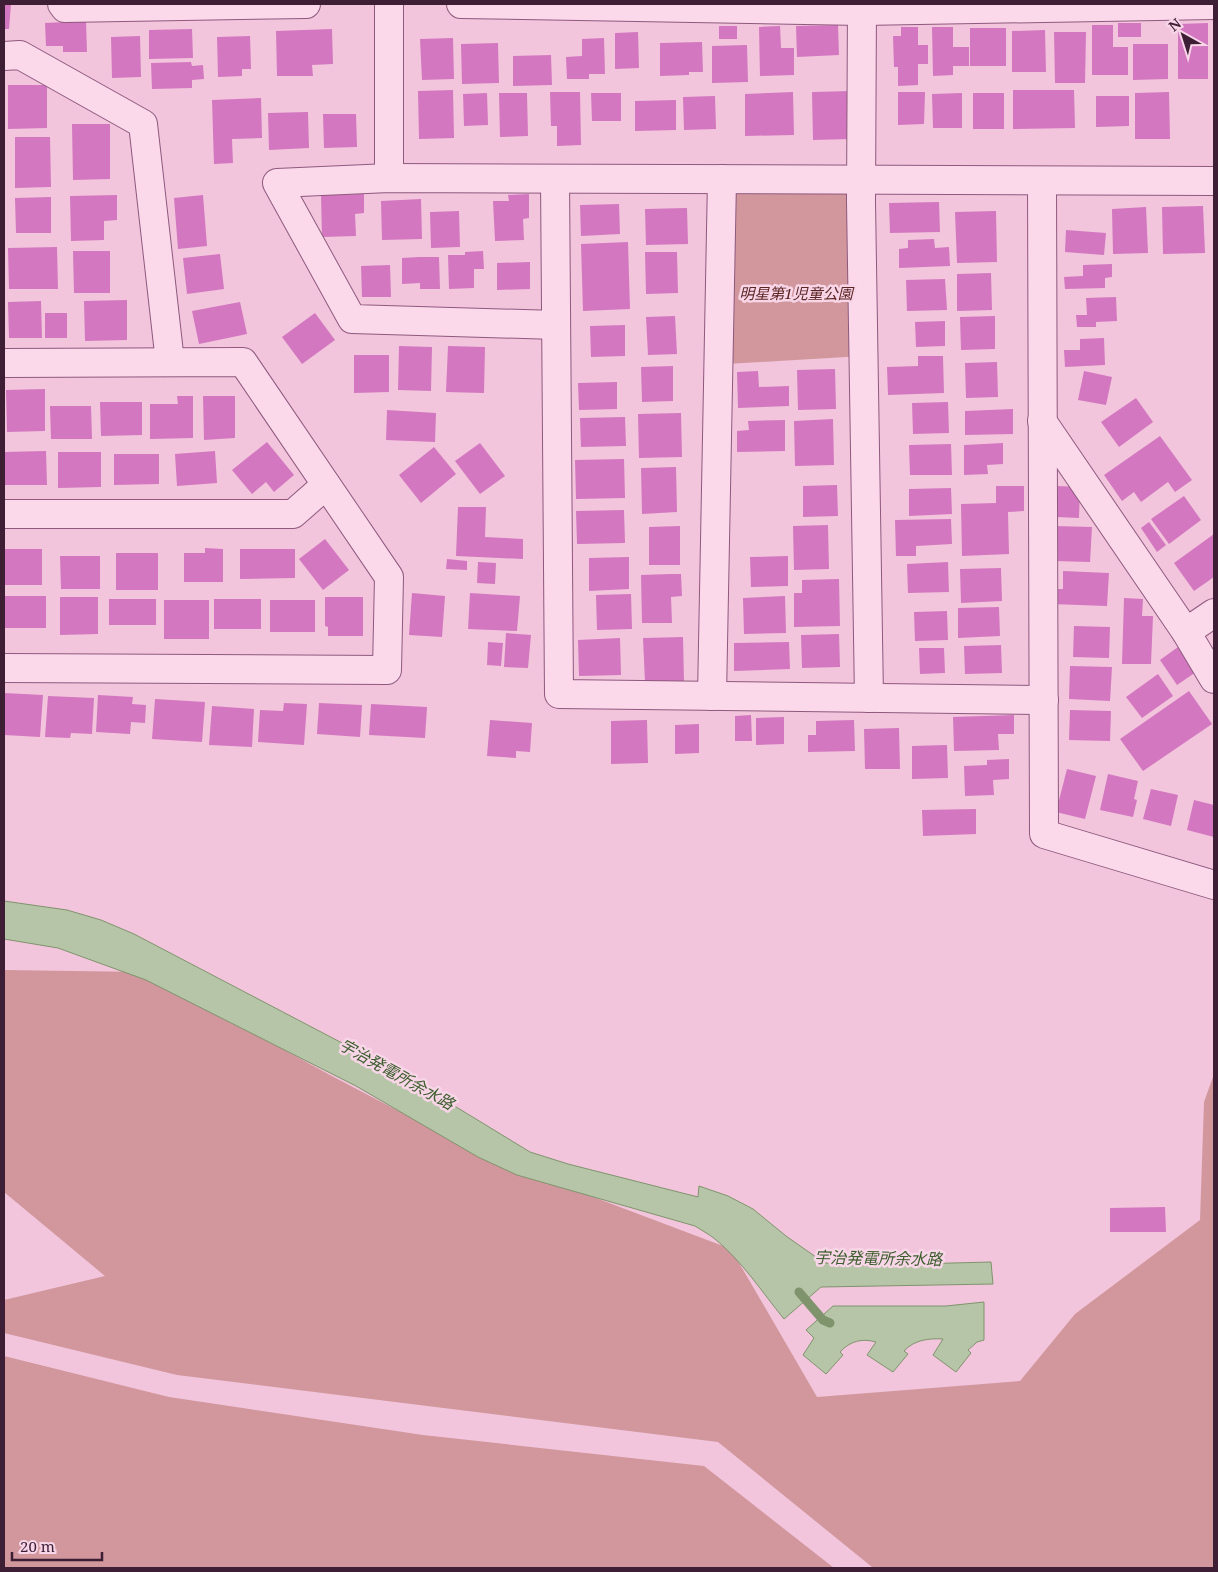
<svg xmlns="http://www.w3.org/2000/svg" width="1218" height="1572" viewBox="0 0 1218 1572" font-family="'Noto Serif','Noto Sans JP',serif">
<rect width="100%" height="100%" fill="#f2c5dc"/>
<!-- green -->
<g fill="#d1979d">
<polygon points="842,189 861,202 863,356 727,364 734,194"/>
<polygon points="4,970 143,972 330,1075 482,1155 731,1249 817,1397 1020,1381 1075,1314 1200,1220 1204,1102 1214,1074 1214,1568 876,1568 872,1567 718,1442 177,1375 4,1333 4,1300 105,1276 4,1192"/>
<polygon points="4,1356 169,1397 423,1435 704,1466 834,1568 4,1568"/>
</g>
<!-- water -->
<g fill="#b6c5a7" stroke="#7f946c">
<path d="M4,901L67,910L101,920L134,934L407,1077L530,1152L568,1164L698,1197L699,1186L728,1196L753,1209L786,1236L823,1262L837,1266L991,1262L993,1284L821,1287L784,1319C762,1292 742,1261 715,1239C709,1234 701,1230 695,1226L517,1175L478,1157L356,1086L146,980L58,948L4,939Z"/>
<path d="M984,1302V1340L977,1342L968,1350L971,1353L956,1372L933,1355L943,1339C929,1338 914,1340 904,1351L908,1354L893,1372L867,1355L876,1342C862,1338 850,1341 840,1352L843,1355L826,1374L803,1355L814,1338L806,1330L833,1306H946Z"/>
</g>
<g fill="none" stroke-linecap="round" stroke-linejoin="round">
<!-- stream -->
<polyline stroke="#7f946c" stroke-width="9" points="799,1292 823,1320 830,1323"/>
</g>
<!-- building -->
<g fill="#d377c0">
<polygon points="4,4 11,4 9,29 4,29"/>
<polygon points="86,21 87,52 63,52 63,46 46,46 45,23"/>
<rect x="1118" y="23" width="23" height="14"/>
<polygon points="1208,23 1208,79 1178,79 1178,24"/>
<polygon points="838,25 839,55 797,57 796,26"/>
<polygon points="1092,25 1113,25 1113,47 1128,47 1128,75 1092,75"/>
<rect x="719" y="26" width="18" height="13"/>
<polygon points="780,26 781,48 794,48 794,75 760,76 759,27"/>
<polygon points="901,27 918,27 918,45 928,45 928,64 918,64 918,85 898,86 898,67 894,67 893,36 901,36"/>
<polygon points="932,27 953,27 953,47 969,47 969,66 953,66 953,75 933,76"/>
<rect x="970" y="28" width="36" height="38"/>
<polygon points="192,29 193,58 149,59 149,30"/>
<polygon points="332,29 333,64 312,65 313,76 277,76 276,31"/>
<polygon points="1045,30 1046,72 1012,72 1012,31"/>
<polygon points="638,32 639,68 615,69 615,33"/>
<polygon points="1054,32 1086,32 1085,83 1055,83"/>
<polygon points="140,36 141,77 112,78 111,37"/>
<polygon points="250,36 251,69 242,69 242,76 218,77 217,37"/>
<polygon points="453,38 454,79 422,80 420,39"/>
<polygon points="604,38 605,74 589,74 589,79 567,79 566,57 582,56 582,39"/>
<polygon points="702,42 703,72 689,72 689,75 660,76 660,43"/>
<polygon points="498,43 499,83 462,84 461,44"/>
<polygon points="1133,44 1168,44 1168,79 1133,80"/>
<polygon points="747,45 748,82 712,83 712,46"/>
<polygon points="551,55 552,85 513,86 513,56"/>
<polygon points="191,62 192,66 203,65 204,79 192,80 192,88 152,89 151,63"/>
<polygon points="8,85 47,85 47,128 8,129"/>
<polygon points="453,90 454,138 419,139 418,91"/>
<polygon points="1013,90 1074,90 1075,128 1013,129"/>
<polygon points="851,91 852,139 813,140 812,92"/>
<polygon points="550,92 580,92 581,145 557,146 557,126 551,126"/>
<polygon points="793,92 794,135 745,136 745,94"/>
<polygon points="898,92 925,92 924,124 898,125"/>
<polygon points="1169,92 1170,139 1135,139 1135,93"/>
<polygon points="487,93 488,125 464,126 463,94"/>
<polygon points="499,93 527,93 528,136 500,137"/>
<polygon points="591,93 621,93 621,121 592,121"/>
<polygon points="962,93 962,128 933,128 932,94"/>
<rect x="973" y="93" width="31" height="36"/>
<polygon points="715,96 716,129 684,130 683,97"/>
<polygon points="1096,96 1129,96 1129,126 1096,127"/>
<polygon points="261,98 262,138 232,139 233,163 214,164 212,100"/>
<polygon points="676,100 676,130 635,131 635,101"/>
<polygon points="308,112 309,148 269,150 268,113"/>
<polygon points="323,114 356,114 357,147 324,148"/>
<polygon points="72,124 110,124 110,179 73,180"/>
<polygon points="15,137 50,137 51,187 15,188"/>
<polygon points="364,194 364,213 355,214 356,236 322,237 321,195"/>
<polygon points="529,194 529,218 523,219 524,240 495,241 493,201 509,201 508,195"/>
<polygon points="117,195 117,220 104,221 104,240 71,241 70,196"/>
<polygon points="203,195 207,246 178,249 174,198"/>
<polygon points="51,197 51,233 16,233 15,198"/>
<polygon points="421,199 422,239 382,240 381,201"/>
<polygon points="939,202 940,232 890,233 889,203"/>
<polygon points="619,204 620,234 581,236 580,205"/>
<polygon points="1203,206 1205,253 1163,254 1162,207"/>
<polygon points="1146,207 1148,253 1113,254 1112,209"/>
<polygon points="687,208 688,244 646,245 645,209"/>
<polygon points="459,211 460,247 431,248 430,212"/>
<polygon points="996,211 997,262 957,263 955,212"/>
<polygon points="1066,230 1106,233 1104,255 1065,252"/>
<polygon points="934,239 935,248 949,247 950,266 899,268 899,249 908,248 908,240"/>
<polygon points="628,242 630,309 583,311 581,244"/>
<polygon points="57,247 58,289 9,289 8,248"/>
<polygon points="73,251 110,251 110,293 74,293"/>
<polygon points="483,251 484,269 474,269 474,288 449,289 448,255 465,255 465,252"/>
<polygon points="645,252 677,252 678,293 646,294"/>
<polygon points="220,254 224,289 187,294 183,258"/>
<polygon points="419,257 439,257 440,289 420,289 420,283 402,284 402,258"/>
<polygon points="530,262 530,289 497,290 497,263"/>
<polygon points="1112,264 1112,277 1105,278 1105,288 1065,289 1064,277 1083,276 1083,265"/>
<polygon points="390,265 391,297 362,297 361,266"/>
<polygon points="991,273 992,310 957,311 957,274"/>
<polygon points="945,279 947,310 907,311 906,280"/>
<polygon points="1116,297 1117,321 1096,322 1096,327 1077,327 1076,315 1087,315 1086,298"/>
<polygon points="127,300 127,340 85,341 84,301"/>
<polygon points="41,301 42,338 9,338 8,302"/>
<polygon points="240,302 247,334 199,344 192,311"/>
<rect x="45" y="313" width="22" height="25"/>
<polygon points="315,313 335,340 302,364 282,337"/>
<polygon points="675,316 677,354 648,355 646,317"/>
<polygon points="995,316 995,349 961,350 960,317"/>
<polygon points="945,321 945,346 916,347 915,322"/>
<polygon points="625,325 625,356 591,357 590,326"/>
<polygon points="1104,338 1105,365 1065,367 1064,350 1080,350 1080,339"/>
<polygon points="399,346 432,347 431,391 398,390"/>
<polygon points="448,346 485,347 484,393 446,392"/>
<polygon points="354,355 389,355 389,392 354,393"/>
<polygon points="918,356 943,356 944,393 888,395 887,367 918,366"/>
<polygon points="997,362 998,397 966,398 965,363"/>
<polygon points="673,366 673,401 642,402 641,367"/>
<polygon points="835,369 836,409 798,410 797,370"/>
<polygon points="758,371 759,387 789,386 789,406 738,408 737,372"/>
<polygon points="1084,371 1112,377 1106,405 1078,400"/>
<polygon points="617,382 617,409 579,410 578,383"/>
<polygon points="45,389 45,431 7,432 6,390"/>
<polygon points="177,396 193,396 193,438 150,439 150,404 178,404"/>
<polygon points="203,396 235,396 235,438 204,440"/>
<polygon points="1136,398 1153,422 1119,447 1101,422"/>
<polygon points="100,402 142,402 142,435 101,436"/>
<polygon points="948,402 949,433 913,434 912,403"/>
<polygon points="50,406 91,406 92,439 51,439"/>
<polygon points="1013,409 1013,434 965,435 965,411"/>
<polygon points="387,410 436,413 435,442 386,440"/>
<polygon points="681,413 682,457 639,458 638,414"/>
<polygon points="625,417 626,446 581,447 580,418"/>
<polygon points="833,419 834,465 795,466 794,421"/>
<polygon points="785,420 785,451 737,452 737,431 749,430 748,421"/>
<polygon points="1160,436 1192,480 1175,492 1168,482 1141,502 1134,492 1122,501 1104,475"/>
<polygon points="267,442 294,475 274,492 266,482 252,494 232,470"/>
<polygon points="480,443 505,476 480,494 455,461"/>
<polygon points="1003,443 1003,464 987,465 988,474 964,475 964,445"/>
<polygon points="951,444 952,475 910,475 909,445"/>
<polygon points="434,447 456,474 421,503 399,475"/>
<polygon points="46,451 47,485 4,485 4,452"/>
<polygon points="215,451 217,483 177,486 175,454"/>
<polygon points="58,452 101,452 101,487 58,488"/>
<polygon points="114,454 159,454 159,484 114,485"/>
<polygon points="624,459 625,498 576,499 575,460"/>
<polygon points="676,467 677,512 642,514 641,468"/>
<polygon points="837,485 838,516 803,517 803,486"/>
<polygon points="996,486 1024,486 1024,511 1008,512 1009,554 962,556 961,504 996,503"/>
<polygon points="1057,486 1080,487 1079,518 1056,517"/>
<polygon points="951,488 952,514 909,516 909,489"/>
<polygon points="1184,496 1201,520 1169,544 1151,519"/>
<polygon points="458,507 486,507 485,537 523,539 523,559 456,556"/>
<polygon points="624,510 625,543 577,544 576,511"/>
<polygon points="951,519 952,544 916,546 916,556 896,556 895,520"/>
<polygon points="1149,522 1166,545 1157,552 1141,528"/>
<polygon points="828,525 829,569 794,570 793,526"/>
<polygon points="680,526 680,565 649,565 649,527"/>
<polygon points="1054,526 1092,527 1090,562 1053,561"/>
<polygon points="1214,534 1214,577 1194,591 1174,563"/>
<polygon points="325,539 349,570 323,590 299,559"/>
<polygon points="205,548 223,549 223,582 184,582 184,553 205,553"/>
<rect x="4" y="549" width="38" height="36"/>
<polygon points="240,549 295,549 295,578 240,579"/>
<rect x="116" y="553" width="42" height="37"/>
<polygon points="60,556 100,556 100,589 61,589"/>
<polygon points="788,556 788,586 751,587 750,557"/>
<polygon points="629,557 629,589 589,591 589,558"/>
<polygon points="447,559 467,561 467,570 446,569"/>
<polygon points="478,562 496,563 495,584 477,583"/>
<polygon points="948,562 949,592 908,593 907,564"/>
<polygon points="1001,568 1002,601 961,603 960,569"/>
<polygon points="1063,571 1109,573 1107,606 1051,604 1052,589 1063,589"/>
<polygon points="670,574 681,574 682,596 671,597 672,623 642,623 641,575"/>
<polygon points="839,579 840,626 794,627 794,593 802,593 802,580"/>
<polygon points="412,593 445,596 442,637 409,635"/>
<polygon points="470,593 520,596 517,631 468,629"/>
<polygon points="631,594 632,629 597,630 596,595"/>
<rect x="4" y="596" width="42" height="32"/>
<polygon points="785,596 786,633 744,634 743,598"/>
<polygon points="60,597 98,597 98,634 60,635"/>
<polygon points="325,597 363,597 363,636 328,636 328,627 325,626"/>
<polygon points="1124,598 1143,599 1142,616 1153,616 1151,664 1122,664"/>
<rect x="109" y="599" width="47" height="26"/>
<rect x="214" y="599" width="47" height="30"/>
<rect x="164" y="600" width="45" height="39"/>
<rect x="270" y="600" width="45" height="32"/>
<polygon points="999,607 1000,636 958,638 958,608"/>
<polygon points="947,611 948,640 915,641 914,612"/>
<polygon points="1074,626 1110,627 1109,658 1073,657"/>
<polygon points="506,633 531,635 528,668 504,667"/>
<polygon points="839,634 840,667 802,668 801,635"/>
<polygon points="683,637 684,681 645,682 643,638"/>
<polygon points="620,638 621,675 579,676 578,640"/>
<polygon points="488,642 503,643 501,666 487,665"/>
<polygon points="789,642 790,669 734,671 734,643"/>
<polygon points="1001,645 1002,673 965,674 964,646"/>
<polygon points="1178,647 1196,672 1177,685 1160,660"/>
<polygon points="919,648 944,648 945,673 920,674"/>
<polygon points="1070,666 1112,667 1110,701 1069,699"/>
<polygon points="1158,674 1173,696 1142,718 1126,697"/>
<polygon points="1189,691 1212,724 1143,771 1120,739"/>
<polygon points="4,693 43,695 40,737 4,735"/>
<polygon points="98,695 133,697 132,704 146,705 145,723 131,722 130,734 96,732"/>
<polygon points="48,696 94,698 92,734 71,733 70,738 45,737"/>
<polygon points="155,699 205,702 202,742 152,739"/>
<polygon points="284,703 307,704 304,745 258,742 260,710 283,711"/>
<polygon points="319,703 362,705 360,737 317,734"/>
<polygon points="371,704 427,707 425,738 369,735"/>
<polygon points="212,706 254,709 252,747 209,745"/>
<polygon points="1070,710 1111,711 1110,741 1069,740"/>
<polygon points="751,715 752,741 735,741 735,716"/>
<polygon points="1014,715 1014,734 998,734 999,750 954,751 953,717"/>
<polygon points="784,717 784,744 756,745 756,718"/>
<polygon points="490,720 532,723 530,752 516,751 516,758 487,756"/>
<polygon points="647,720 648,763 611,764 611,721"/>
<polygon points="854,720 855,751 808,752 808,735 816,735 816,721"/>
<polygon points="699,724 699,753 675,754 675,725"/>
<polygon points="899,728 900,769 865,769 864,729"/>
<polygon points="947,745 948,778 912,779 912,746"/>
<polygon points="1009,759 1009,779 993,780 994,795 965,796 964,766 987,765 987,760"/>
<polygon points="1067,769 1096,776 1085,819 1056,812"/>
<polygon points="1108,774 1138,781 1134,799 1137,800 1133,817 1100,810"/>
<polygon points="1151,789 1178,795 1171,826 1143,819"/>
<polygon points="1194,800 1214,805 1214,837 1187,830"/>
<polygon points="976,809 976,834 923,836 922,810"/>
<polygon points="1165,1207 1166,1232 1110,1232 1110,1208"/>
</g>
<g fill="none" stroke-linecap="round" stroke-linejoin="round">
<defs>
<g id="minor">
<polyline points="62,4 65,8 306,4"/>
<polyline points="461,4 862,11 1214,5"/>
<polyline points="862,4 861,202 869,698"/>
<polyline points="4,56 20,55 143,124 170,362"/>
<polyline points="389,178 389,4"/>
<polyline points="555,179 559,694 1044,700"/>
<polyline points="1042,181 1044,834 1214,885"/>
<polyline points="556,325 352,319 277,183 389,178 1214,181"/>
<polyline points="4,363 243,362 389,577 387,670 4,668"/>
<polyline points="1042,421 1186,632 1214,679"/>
<polyline points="4,514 293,514 326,485"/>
<polyline points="1186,632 1214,613"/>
<polyline points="712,696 722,179"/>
</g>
</defs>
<!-- minor casing -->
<use href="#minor" stroke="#8e597d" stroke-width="30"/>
<!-- minor -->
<use href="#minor" stroke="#fbd9eb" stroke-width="28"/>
</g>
<g text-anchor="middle" stroke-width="5" stroke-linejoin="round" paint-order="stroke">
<!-- park labels -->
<g font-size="15" font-style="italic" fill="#5b2523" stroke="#f8d5e7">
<text x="796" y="299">明星第1児童公園</text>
</g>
<!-- water labels -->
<g font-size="16" font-style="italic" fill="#3a5e2c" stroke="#f8d5e7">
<text transform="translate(397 1074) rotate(29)" y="6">宇治発電所余水路</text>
<text transform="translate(878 1258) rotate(1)" y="6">宇治発電所余水路</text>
</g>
</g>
<!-- border -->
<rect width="1218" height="1572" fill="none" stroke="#3d1e35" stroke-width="10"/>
<!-- north arrow -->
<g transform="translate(1183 35) rotate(321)" stroke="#f8d5e7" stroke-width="4" paint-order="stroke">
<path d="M0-4L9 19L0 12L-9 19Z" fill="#3d1e35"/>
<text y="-8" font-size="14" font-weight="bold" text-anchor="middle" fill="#3d1e35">N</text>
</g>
<!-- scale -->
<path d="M12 1552v8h90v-8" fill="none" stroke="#3d1e35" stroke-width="2.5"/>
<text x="20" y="1552" font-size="15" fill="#3d1e35" stroke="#f8d5e7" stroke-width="4" paint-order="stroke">20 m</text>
</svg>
